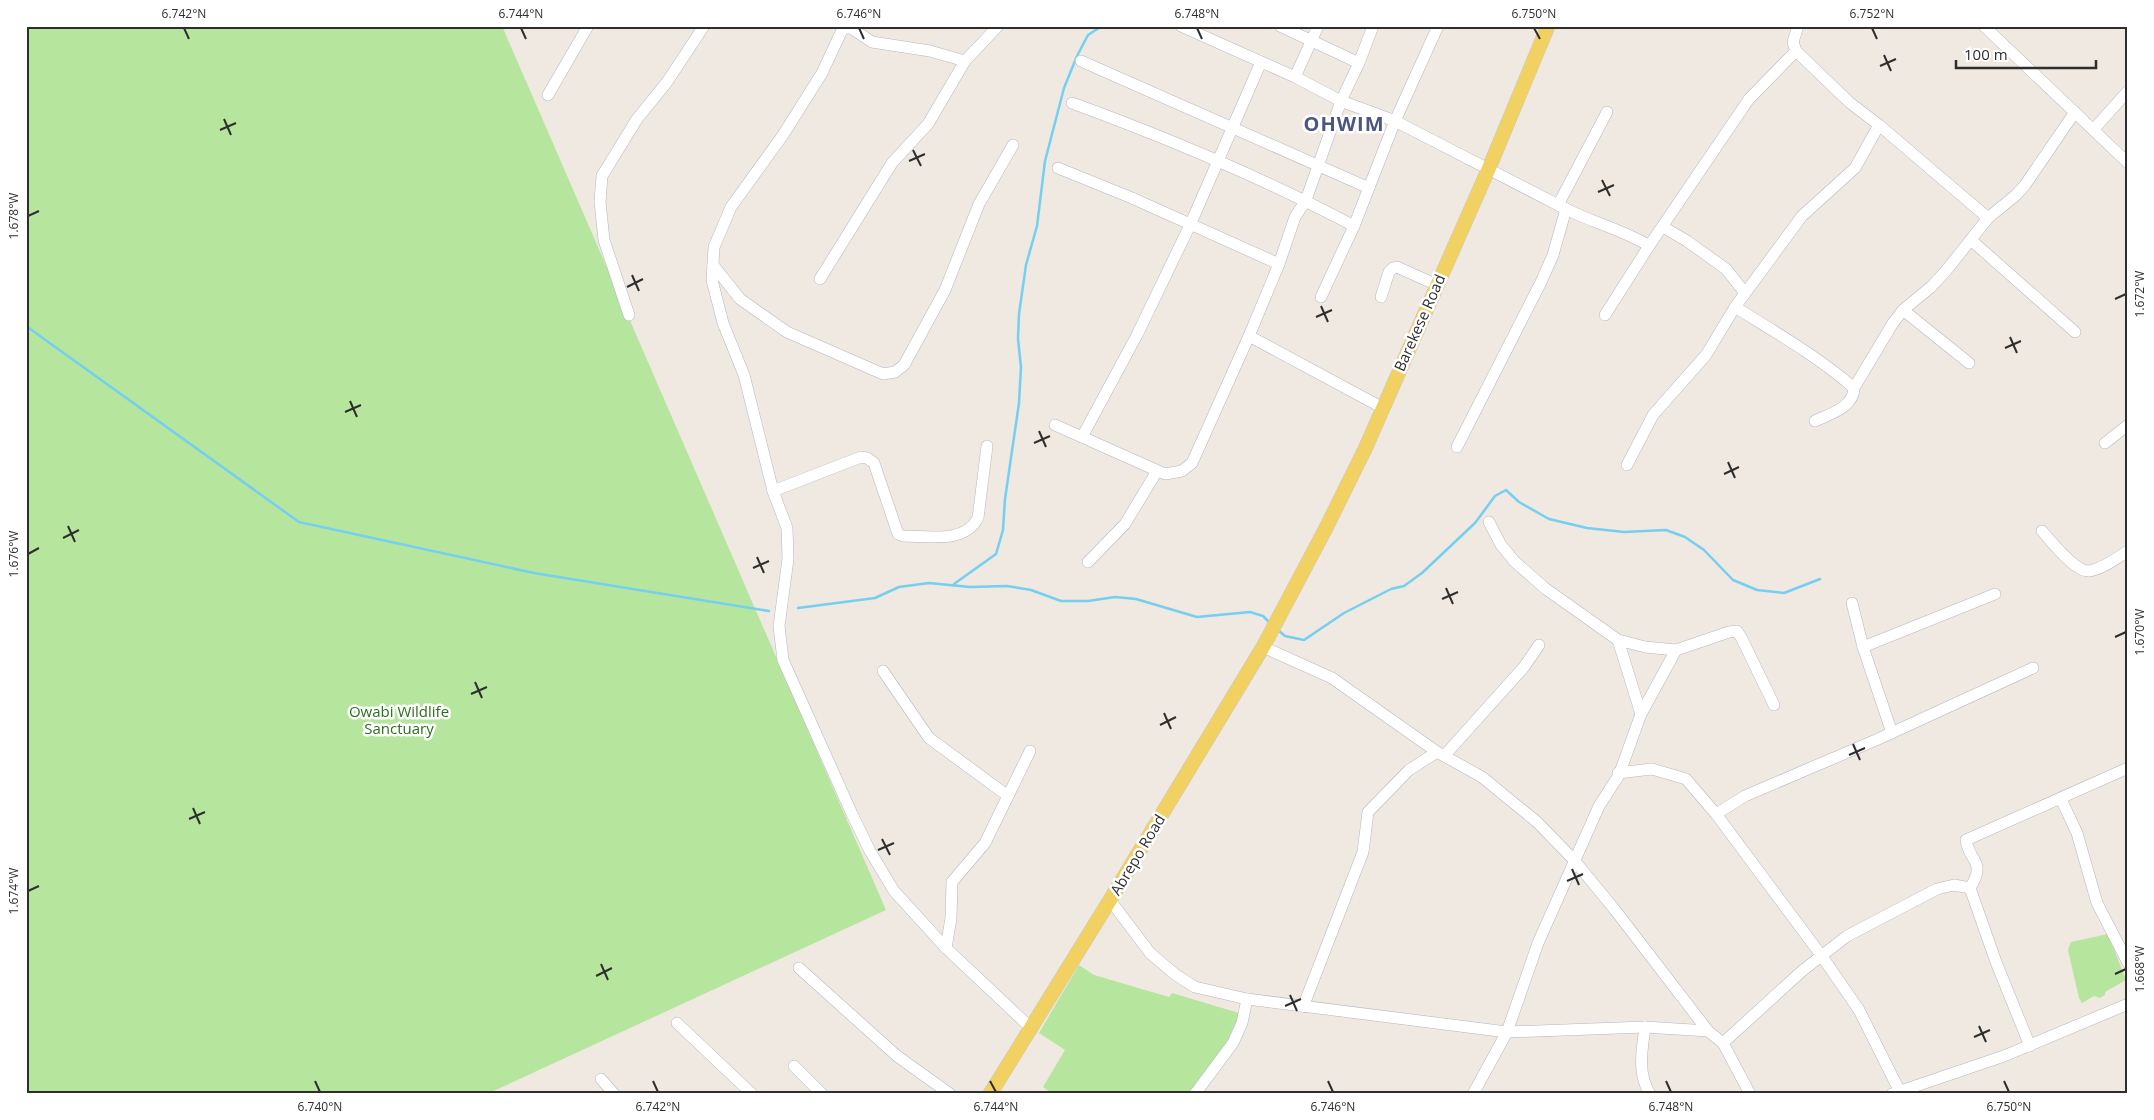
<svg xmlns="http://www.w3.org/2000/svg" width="2154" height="1120" viewBox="0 0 2154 1120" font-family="'Open Sans',sans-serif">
<rect width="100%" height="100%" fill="#efe9e1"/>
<!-- green -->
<g fill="#b6e59e">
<polygon points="26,26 502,26 886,910 487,1094 26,1094"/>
<polygon points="2108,934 2126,980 2105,992 2105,995 2100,998 2094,996 2082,1003 2079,998 2068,950 2071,942"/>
<path d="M1079,965L1094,975L1169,997L1172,993L1239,1013C1231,1044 1209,1069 1189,1094H1053L1043,1087L1065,1050L1039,1033Z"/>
</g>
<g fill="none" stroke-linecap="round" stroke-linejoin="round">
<!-- stream -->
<g stroke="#75cff0" stroke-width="2.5">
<polyline points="26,326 299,522 534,573 769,611"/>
<polyline points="954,584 996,554 1003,530 1005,499 1019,403 1021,367 1018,339 1019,314 1026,265 1037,226 1045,161 1064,88 1077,56 1088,35 1102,26"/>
<polyline points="798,608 875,598 899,587 929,583 970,587 1007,586 1031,590 1061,601 1088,601 1115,597 1136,599 1197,617 1250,612 1263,616 1270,623"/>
<polyline points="1278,630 1285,636 1304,640 1344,613 1391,589 1404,586 1422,573 1475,523 1495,496 1506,490 1519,502 1549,519 1587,528 1624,532 1666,530 1685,537 1704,550 1733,580 1757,590 1784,593 1820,579"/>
</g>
<defs>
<g id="minor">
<polyline points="1181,26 1295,77 1341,101 1395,121 1566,209 1553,255 1541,282 1457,447"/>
<polyline points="1280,26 1359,63"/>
<polyline points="1984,26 2128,163"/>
<polyline points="843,28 822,73 783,135 731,207 714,247 712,280 723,323 744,375 773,491 787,528 788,559 779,626 783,660 852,814 870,851 894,891 946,948 1031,1028"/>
<polyline points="965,61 998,26"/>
<polyline points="1081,61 1369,188"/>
<polyline points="1295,77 1318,26"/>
<polyline points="548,95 588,26"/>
<path d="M1072,103C1168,138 1263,178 1354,226"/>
<polyline points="1879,125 1988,218"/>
<polyline points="2094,129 2128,91"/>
<polyline points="1058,168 1132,198 1279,264"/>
<polyline points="1558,205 1607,112"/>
<path d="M1566,209C1593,223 1624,230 1649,246"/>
<polyline points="1663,227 1687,241 1726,269 1745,293"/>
<polyline points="1971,240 2075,332"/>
<polyline points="713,265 740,299 787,332 883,374 895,372 904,365 945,290 979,204 1013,145"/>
<polyline points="820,279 892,163 928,124 965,61 930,51 872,42 851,28 843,28 842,26"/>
<polyline points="1321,297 1354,226 1395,121 1438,26"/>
<polyline points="1381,297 1389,272 1393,268 1397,267 1437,285"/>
<path d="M1735,307C1775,332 1817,356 1854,388"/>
<polyline points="1903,310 1969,363"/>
<polyline points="629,315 604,240 600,202 602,176 637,119 667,82 704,26"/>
<polyline points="1605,315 1649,246 1749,99 1796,51"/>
<polyline points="1249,336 1383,408"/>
<path d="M1815,421C1830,414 1854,407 1854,388L1893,323L1903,310L1931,287L1945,272L1988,218L2016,195L2025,185L2075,112"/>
<polyline points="1055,425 1165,474 1182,471 1192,463 1249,336 1279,264 1295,217 1306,200 1341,101 1359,63 1373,26"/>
<polyline points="1082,437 1137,335 1191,223 1261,62"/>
<polyline points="2105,443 2128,425"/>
<polyline points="1627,465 1653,415 1706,355 1735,307 1802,216 1855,168 1879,125 1849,102 1796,51 1793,42 1798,26"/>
<path d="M773,491L861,457L867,458L874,463L898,534L903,536C929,536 964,544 978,518L987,446"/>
<path d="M2042,531C2051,541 2075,572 2089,571C2102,569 2117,558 2128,551"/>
<polyline points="1088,562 1125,524 1157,471"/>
<polyline points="1852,603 1863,647 1892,733"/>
<polyline points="1618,640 1645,647 1676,650"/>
<polyline points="1263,647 1332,678 1437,752 1482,777 1537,822 1574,860 1615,910 1708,1031"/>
<polyline points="1863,647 1995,594"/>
<polyline points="883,671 929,738 1008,796"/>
<polyline points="1641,714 1676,650 1729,632 1737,631 1742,639 1774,705"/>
<polyline points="1444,756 1524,667 1539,645"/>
<polyline points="1618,773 1652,769 1686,779 1716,814 1821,955 1859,1010 1901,1094"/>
<polyline points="2061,799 2077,833 2097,903 2128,963"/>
<polyline points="1716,814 1745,796 1876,740 2033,668"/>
<polyline points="1110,900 1150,953 1176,975 1195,987 1247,999 1507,1032 1645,1027 1708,1031 1723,1043 1750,1094"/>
<polyline points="946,948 951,918 952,882 985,843 1030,751"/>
<polyline points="799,968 897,1056 950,1094"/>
<polyline points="1303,1007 1363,852 1368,812 1409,770 1437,752"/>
<polyline points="677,1023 752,1094"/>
<path d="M1645,1027C1642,1050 1637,1073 1650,1094"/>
<polyline points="1723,1043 1802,971 1847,936 1937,889 1954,885 1970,888"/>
<path d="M2030,1046L1996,962L1970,888C1987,861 1969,862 1966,840L2128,768"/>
<polyline points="794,1066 822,1094"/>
<polyline points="601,1079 614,1094"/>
<polyline points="1195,1094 1233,1043 1242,1023 1247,999"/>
<polyline points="1473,1094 1507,1032 1538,943 1599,806 1619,775 1641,714 1618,640 1546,589 1515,562 1501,545 1489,522"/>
<polyline points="1892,1094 2004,1056 2128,1004"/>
</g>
<polyline id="major" points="990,1094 1110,900 1263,647 1326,528 1365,449 1489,168 1548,26"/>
</defs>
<!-- minor casing -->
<use href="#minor" stroke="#b4b7c1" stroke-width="12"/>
<!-- major casing -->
<use href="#major" stroke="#c9c9c9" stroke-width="15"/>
<!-- minor -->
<use href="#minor" stroke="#fff" stroke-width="11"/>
<!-- major -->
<use href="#major" stroke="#f2d163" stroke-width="14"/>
</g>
<!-- ticks -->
<path fill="none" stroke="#2e2e2e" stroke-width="2" d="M184,28L189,39M521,28L526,39M859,28L864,39M1197,28L1202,39M1534,28L1540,39M1872,28L1877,39M1884,55L1891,71M1880,66L1896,59M224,119L231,135M220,130L236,123M913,150L921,166M909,161L925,154M1602,180L1610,196M1598,192L1614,185M28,216L39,211M632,275L639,291M627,287L643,279M2115,299L2126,294M1321,306L1328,322M1316,317L1332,310M2010,337L2017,353M2005,348L2021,341M350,401L357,417M345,412L361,405M1039,431L1046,447M1034,443L1050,436M1728,462L1735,478M1724,474L1739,467M68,526L75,542M63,538L79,530M28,554L39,548M757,557L764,573M753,568L769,561M1446,588L1453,604M1442,599L1458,592M2115,637L2126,632M475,682L482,698M471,694L487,687M1164,713L1171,729M1160,725L1176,717M1853,744L1860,760M1849,755L1865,748M193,808L200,824M189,819L205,812M882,839L890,855M878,850L894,843M1572,869L1579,885M1567,881L1583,874M28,891L39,886M601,964L608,980M2115,974L2126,969M596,976L612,968M1290,995L1297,1011M1285,1006L1301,999M1979,1026L1986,1042M1974,1037L1990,1030M315,1081L320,1092M653,1081L658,1092M990,1081L996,1092M1328,1081L1333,1092M1666,1081L1671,1092M2004,1081L2009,1092"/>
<g text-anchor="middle" stroke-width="5" stroke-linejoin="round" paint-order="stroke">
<!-- street labels -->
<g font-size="15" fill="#2e2e2e" stroke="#fff">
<text transform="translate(1420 323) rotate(-66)" y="5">Barekese Road</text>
<text transform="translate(1138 855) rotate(-59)" y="5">Abrepo Road</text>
</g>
<!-- park labels -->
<g font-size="15" fill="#2c6e1b" stroke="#fff">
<text x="399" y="717">Owabi Wildlife<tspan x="399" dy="17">Sanctuary</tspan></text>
</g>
<!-- district labels -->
<g font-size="20" font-weight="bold" letter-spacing="1" fill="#4d5680" stroke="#fff">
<text x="1344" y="131">OHWIM</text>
</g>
</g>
<!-- border -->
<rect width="2154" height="1120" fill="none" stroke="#ffffff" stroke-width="55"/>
<!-- scale -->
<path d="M1956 60v8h140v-8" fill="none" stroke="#2e2e2e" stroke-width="2.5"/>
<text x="1964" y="60" font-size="15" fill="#2e2e2e" stroke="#ffffff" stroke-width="4" paint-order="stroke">100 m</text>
<rect x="28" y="28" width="2098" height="1064" fill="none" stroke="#2e2e2e" stroke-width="2"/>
<g font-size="12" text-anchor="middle" fill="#2e2e2e">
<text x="184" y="18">6.742°N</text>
<text x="521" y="18">6.744°N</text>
<text x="859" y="18">6.746°N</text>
<text x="1197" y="18">6.748°N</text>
<text x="1534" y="18">6.750°N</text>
<text x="1872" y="18">6.752°N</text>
<text transform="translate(14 216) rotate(-90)" y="4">1.678°W</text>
<text transform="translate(2140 294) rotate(-90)" y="4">1.672°W</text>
<text transform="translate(14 554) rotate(-90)" y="4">1.676°W</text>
<text transform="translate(2140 632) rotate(-90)" y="4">1.670°W</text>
<text transform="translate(14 891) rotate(-90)" y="4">1.674°W</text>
<text transform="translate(2140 969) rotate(-90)" y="4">1.668°W</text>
<text x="320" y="1111">6.740°N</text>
<text x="658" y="1111">6.742°N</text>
<text x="996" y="1111">6.744°N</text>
<text x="1333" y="1111">6.746°N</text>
<text x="1671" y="1111">6.748°N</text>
<text x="2009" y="1111">6.750°N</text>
</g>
</svg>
